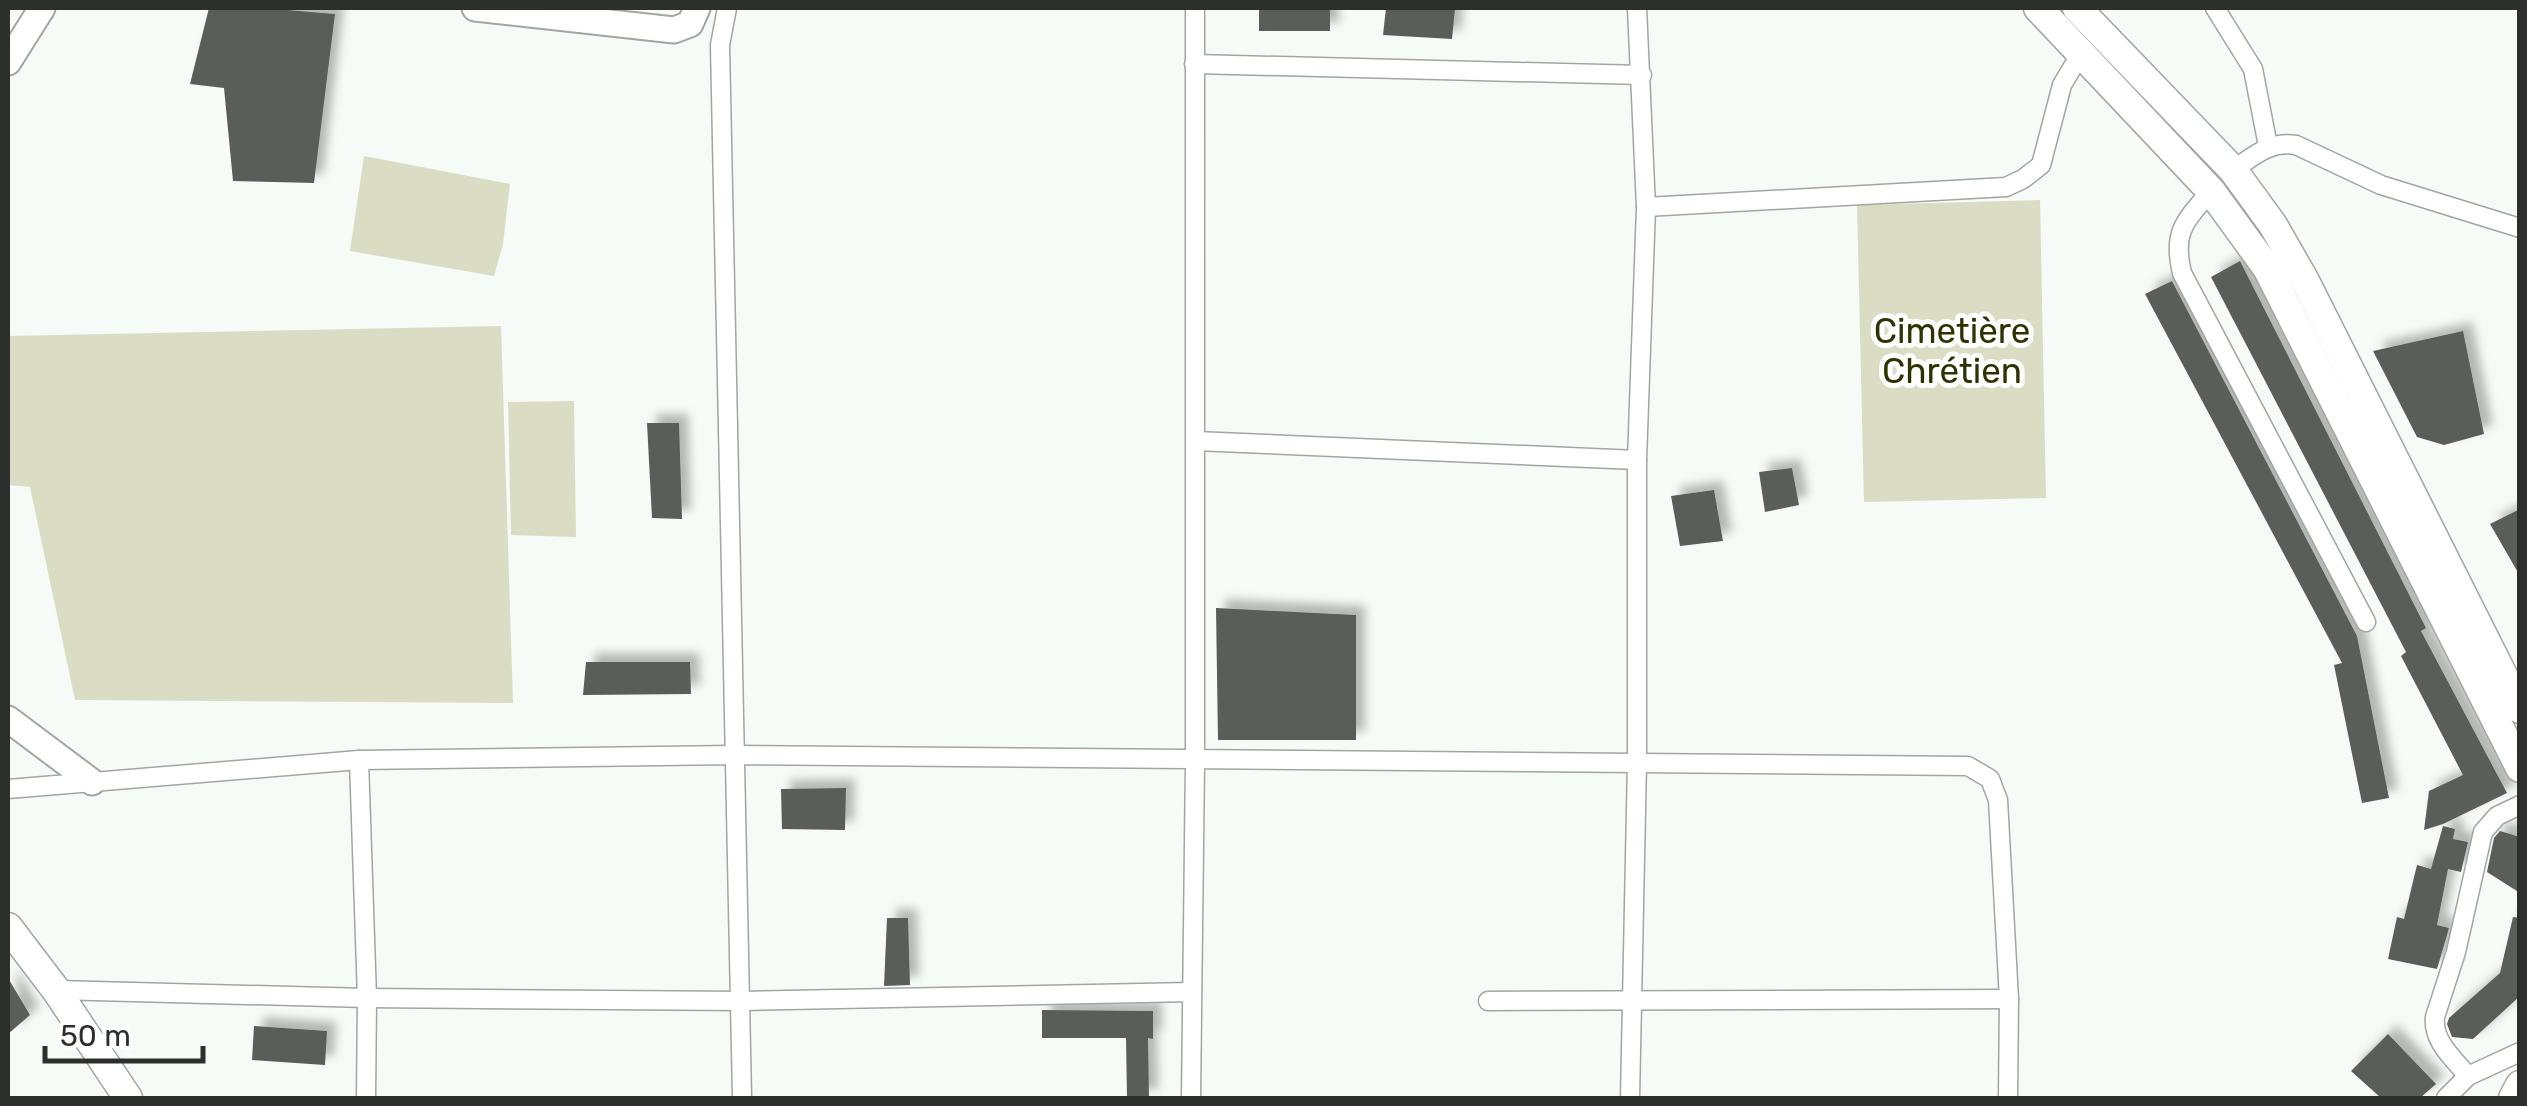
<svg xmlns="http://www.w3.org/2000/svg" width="2527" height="1106" viewBox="0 0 2527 1106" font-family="Rubik,sans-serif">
<defs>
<filter id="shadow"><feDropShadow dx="9" dy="-9" stdDeviation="5" flood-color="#0004"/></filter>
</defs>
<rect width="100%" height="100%" fill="#f6fbf7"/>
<!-- green -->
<g fill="#dadcc3">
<polygon points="364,156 510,184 503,244 494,276 350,251"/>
<polygon points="2040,200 2046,498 1864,502 1857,205"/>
<polygon points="501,326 513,703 75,700 30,487 8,485 8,336"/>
<polygon points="574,401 576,537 511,535 508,402"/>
</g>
<!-- building -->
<g fill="#5a5d59" filter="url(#shadow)">
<polygon points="209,8 264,8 335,14 314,183 233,181 224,88 190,84"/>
<rect x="1259" y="8" width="71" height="23"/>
<polygon points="1386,8 1455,9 1452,39 1383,35"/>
<polygon points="2240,261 2426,628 2421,631 2507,793 2443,824 2424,830 2429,791 2463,775 2401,656 2406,652 2211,277"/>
<polygon points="2172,281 2357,636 2389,798 2362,803 2334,665 2342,663 2145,294"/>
<polygon points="2463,331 2484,434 2444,445 2417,437 2373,351"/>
<polygon points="647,423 679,423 682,519 652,518"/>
<polygon points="1792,468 1799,505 1765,512 1759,472"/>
<polygon points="1714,490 1723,541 1680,546 1671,496"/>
<polygon points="2520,509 2520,576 2490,524"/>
<polygon points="1216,608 1356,615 1356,740 1218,740"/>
<polygon points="586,662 690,662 691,694 583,695"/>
<polygon points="846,788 845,830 782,829 781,789"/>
<polygon points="2443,826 2455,829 2453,839 2468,842 2461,872 2448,869 2437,925 2449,928 2437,969 2388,959 2397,917 2404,919 2417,865 2431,869"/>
<polygon points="2500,831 2520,837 2520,893 2487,872 2494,838"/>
<polygon points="2513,917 2520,918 2520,996 2473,1039 2452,1037 2447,1024 2449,1018 2500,973"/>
<polygon points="887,918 908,918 910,985 884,986"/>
<polygon points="8,978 30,1015 8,1034"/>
<polygon points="1042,1010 1153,1011 1153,1039 1148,1038 1149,1098 1127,1098 1126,1038 1042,1038"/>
<polygon points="254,1026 327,1031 325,1065 252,1060"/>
<polygon points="2388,1034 2436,1084 2420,1098 2381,1098 2351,1071"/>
</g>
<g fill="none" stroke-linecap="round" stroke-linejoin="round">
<defs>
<g id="street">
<polyline points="727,8 720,45 742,1098"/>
<polyline points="2215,8 2253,69 2268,146"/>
<polyline points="1194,64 1642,75"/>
<path d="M2233,170C2254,156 2269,141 2296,145L2381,185L2520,228"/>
<path d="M2211,191C2185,221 2172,232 2182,273L2366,622"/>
<polyline points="1646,207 2006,187 2023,179 2041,165 2062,85 2081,53"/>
<polyline points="1196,441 1637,460"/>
<polyline points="359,760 367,998 366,1098"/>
<polyline points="8,789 359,760 735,755 1968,766 1990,779 1998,800 2009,999 2008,1098"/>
<polyline points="56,990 367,998 742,1001 1191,992"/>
<polyline points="1488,1001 2009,999"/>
<path d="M2468,1076C2454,1059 2432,1041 2435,1017L2456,952L2483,832L2497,816L2520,805"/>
<polyline points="1191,1098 1195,761 1195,8"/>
<polyline points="1630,1098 1637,762 1637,460 1646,207 1637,8"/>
<polyline points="2446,1098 2468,1076 2520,1052"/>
</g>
<g id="secondary">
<polyline points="475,8 674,30 690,24 697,8"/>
<polyline points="8,62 42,8"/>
<polyline points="8,719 92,782"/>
</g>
<g id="primary">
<polyline points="2038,8 2211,191 2267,268 2520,768"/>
<polyline points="2077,8 2233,170 2273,225 2305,281 2520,709"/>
<polyline points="8,927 56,990 128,1098"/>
<polyline points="2513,1098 2520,1085"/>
</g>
</defs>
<!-- street casing -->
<use href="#street" stroke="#a2a6a3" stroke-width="21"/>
<!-- secondary casing -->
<use href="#secondary" stroke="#a2a6a3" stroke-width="29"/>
<!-- primary casing -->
<use href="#primary" stroke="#a2a6a3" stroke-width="31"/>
<!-- street -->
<use href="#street" stroke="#fff" stroke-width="18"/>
<!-- secondary -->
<use href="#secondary" stroke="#fff" stroke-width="25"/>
<!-- primary -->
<use href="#primary" stroke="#fff" stroke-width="28"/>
</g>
<g text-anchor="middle" stroke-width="10" stroke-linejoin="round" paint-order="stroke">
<!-- park labels -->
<g font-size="35" fill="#313103" stroke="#fff">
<text x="1952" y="343">Cimetière<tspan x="1952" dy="40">Chrétien</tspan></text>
</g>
</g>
<!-- border -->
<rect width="2527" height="1106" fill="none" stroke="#2d2f2d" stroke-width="20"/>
<!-- scale -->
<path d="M45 1046v15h158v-15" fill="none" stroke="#2d2f2d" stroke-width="5"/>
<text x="60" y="1046" font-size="30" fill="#2d2f2d" stroke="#ffffff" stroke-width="8" paint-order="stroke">50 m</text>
</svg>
